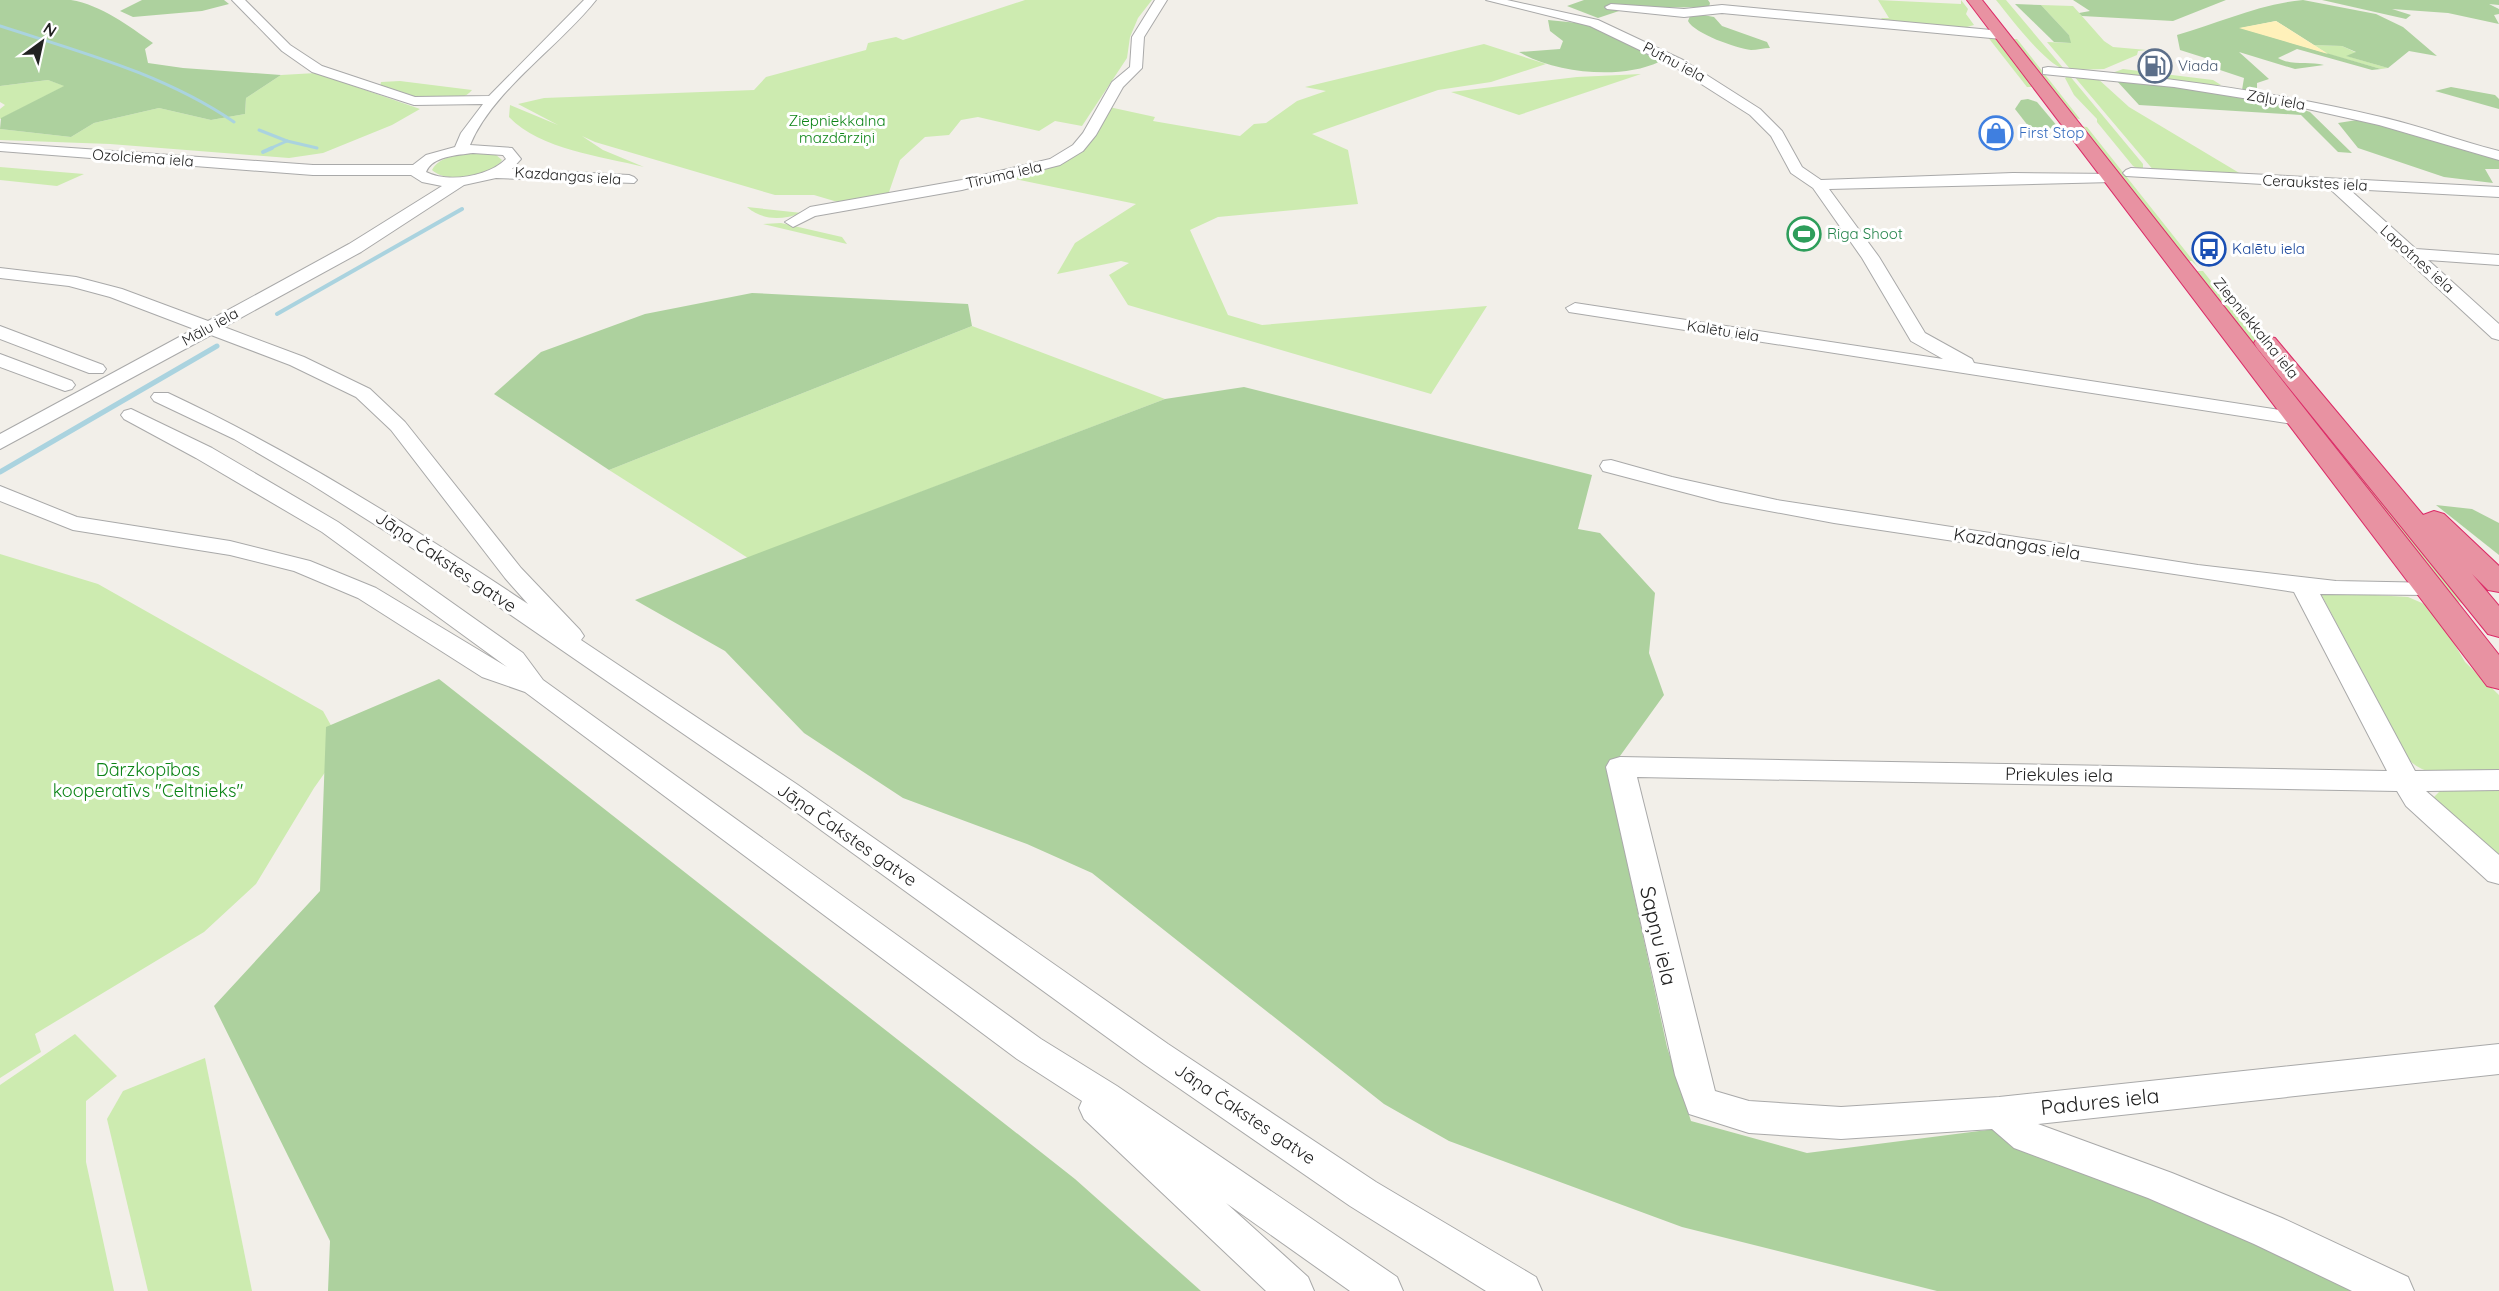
<svg xmlns="http://www.w3.org/2000/svg" width="2499" height="1291" viewBox="0 0 2499 1291" font-family="Quicksand,sans-serif">
<rect width="100%" height="100%" fill="#f2efe9"/>
<!-- grass -->
<g fill="#cdebb0">
<path d="M1025,0H1152L1138,18L1130,37L1127,58L1082,126L1055,121L1039,131L978,117L961,120L949,135L925,137L900,160L888,195L841,203L814,195H775L595,142L582,136L603,150L644,167C601,156 541,150 509,117L510,105L558,125L518,104L544,98L754,90L766,77L866,50L868,43L896,37L903,40Z"/>
<polygon points="1878,0 1961,4 1961,0 1968,9 1966,14 1974,25 1960,29 1883,20 1881,18 1889,18"/>
<path d="M1996,0H2006L2064,69C2045,64 2010,17 1996,0Z"/>
<polygon points="2041,5 2073,6 2104,41 2113,47 2147,50 2138,51 2137,55 2104,69 2071,70 2047,42 2070,43 2069,35"/>
<polygon points="1987,36 1999,40 2034,87 2027,87"/>
<polygon points="2011,39 2017,39 2080,119 2073,118"/>
<polygon points="1484,44 1546,64 1491,82 1438,90 1312,134 1348,150 1358,204 1218,217 1190,230 1228,315 1262,325 1487,306 1431,394 1128,305 1109,275 1129,263 1121,261 1057,274 1075,243 1136,204 1010,178 1078,152 1109,107 1155,117 1153,121 1240,136 1254,124 1266,123 1297,101 1326,91 1305,87"/>
<polygon points="2314,45 2342,46 2357,53 2347,56 2388,68 2381,69 2328,54"/>
<polygon points="2123,69 2213,80 2221,85 2205,86 2112,73"/>
<polygon points="316,73 420,109 392,125 323,153 289,158 110,144 0,140 0,129 71,137 94,123 159,108 211,120 245,114 246,98 281,75"/>
<polygon points="1641,74 1519,115 1451,92 1577,77"/>
<polygon points="2069,75 2143,164 2143,171 2133,166 2097,122 2097,119 2074,95 2065,78"/>
<polygon points="2073,75 2097,78 2129,107 2241,174 2155,172"/>
<polygon points="48,80 65,86 0,119 0,109 5,105 0,102 0,86"/>
<path d="M400,81L472,90C456,111 401,94 380,87L381,82Z"/>
<polygon points="2080,126 2087,127 2199,268 2192,261 2184,261"/>
<path d="M475,153L495,154L502,160C491,177 446,184 432,170C439,156 461,154 475,153Z"/>
<polygon points="0,167 84,174 57,186 0,180"/>
<path d="M747,207L802,213C782,220 763,221 747,207Z"/>
<polygon points="781,223 842,237 847,244 763,224"/>
<polygon points="2194,271 2203,271 2469,607 2453,599"/>
<polygon points="972,326 1165,399 748,558 609,470"/>
<polygon points="0,554 98,584 323,711 343,747 314,788 256,884 204,932 35,1034 41,1052 0,1078"/>
<path d="M2325,592L2408,597L2422,603L2436,613L2465,662L2499,695V774C2470,774 2431,782 2409,760L2321,594Z"/>
<polygon points="2499,789 2499,867 2435,806 2434,797 2440,791"/>
<polygon points="75,1034 117,1076 86,1101 86,1162 114,1291 0,1291 0,1085"/>
<polygon points="205,1058 252,1291 148,1291 107,1119 123,1091"/>
</g>
<!-- forest -->
<g fill="#add19e">
<path d="M0,0C23,0 48,0 71,0C101,5 129,26 153,43L145,49L148,63L183,68L281,75L246,98L245,114L211,120L159,108L94,123L71,137L0,129L1,118L64,86L48,80L0,86Z"/>
<polygon points="142,0 224,0 229,4 202,11 133,17 120,11"/>
<polygon points="1584,0 1708,0 1710,3 1709,7 1628,8 1598,18 1567,6"/>
<polygon points="2073,0 2226,0 2173,21 2082,16 2079,13 2090,11"/>
<path d="M2303,0L2376,14L2403,27L2437,56L2409,51L2388,68L2346,56L2356,52L2342,46L2314,45L2276,21L2241,28L2381,69L2372,70L2297,49L2278,58C2291,66 2309,61 2324,65L2295,69L2239,52L2269,79L2257,83V91L2242,90L2244,78L2220,70L2221,63L2180,50L2177,35C2219,23 2259,4 2303,0Z"/>
<polygon points="2322,0 2499,0 2499,5 2489,4 2499,9 2499,14 2494,15 2499,24 2448,13 2392,9 2411,15 2406,19"/>
<polygon points="2015,4 2041,5 2069,35 2071,43 2054,42"/>
<path d="M1703,15L1714,17L1722,26L1767,42L1770,48C1764,48 1757,50 1751,50C1736,48 1695,34 1688,21L1690,16Z"/>
<path d="M1548,20L1588,24L1621,38L1659,62C1620,80 1556,73 1519,52L1560,49L1563,41L1550,31Z"/>
<polygon points="2116,80 2150,81 2284,103 2310,112 2352,153 2338,152 2301,115 2139,105"/>
<polygon points="2451,87 2495,95 2499,99 2499,109 2435,91"/>
<polygon points="2028,99 2037,102 2058,127 2050,131 2029,127 2015,109 2021,100"/>
<polygon points="2357,120 2379,121 2499,157 2499,169 2485,169 2493,183 2444,177 2358,148 2338,123"/>
<polygon points="752,293 968,304 972,326 609,470 494,394 541,352 645,314"/>
<polygon points="1244,387 1592,475 1578,529 1600,533 1655,593 1649,653 1664,695 1620,756 1611,788 1667,1047 1691,1121 1807,1153 1995,1129 2360,1291 1937,1291 1682,1227 1449,1141 1384,1104 1092,873 1027,844 903,798 804,733 725,651 635,600 1165,399"/>
<polygon points="2436,505 2472,509 2499,523 2499,555"/>
<polygon points="439,679 1075,1179 1201,1291 328,1291 330,1241 214,1006 320,891 326,727"/>
</g>
<!-- sand -->
<polygon fill="#fff1ba" points="2276,21 2328,54 2239,28"/>
<g fill="none" stroke-linecap="round" stroke-linejoin="round">
<!-- stream-far2 -->
<g stroke="#aad3df" stroke-width="3">
<path d="M0,26C80,52 164,74 234,122"/>
<polyline points="259,130 287,141 269,149"/>
<polyline points="287,141 317,148"/>
</g>
<!-- stream-far1 -->
<g stroke="#aad3df" stroke-width="4">
<polyline points="263,152 272,148"/>
<polyline points="277,314 462,209"/>
</g>
<!-- stream -->
<polyline stroke="#aad3df" stroke-width="5" points="0,472 217,346"/>
<defs>
<g id="minor">
<path d="M232,0H245L290,45L322,66L415,97L489,96L584,0H596C560,46 492,91 470,145L512,148L521,159L512,169L629,175L634,177L637,180L634,183L496,178L464,185L361,252L224,327L304,357L370,389L405,422L521,568L580,630L584,636L581,640L798,785L1168,1044L1376,1182L1536,1277L1542,1291H1486L1350,1206L1144,1064L778,799L428,558L309,483L234,439L154,401L151,397L154,393H168C296,453 411,526 528,604L505,578L391,430L356,397L290,365L211,335L0,449V434L194,329L110,297L69,286L0,278V268L76,277L122,289L208,321L349,244L442,186L422,182L411,175H313L0,151V143L313,165H413L426,155L455,147L461,133L483,104L414,105L312,72L282,51ZM473,153L503,155L506,159C488,177 448,183 426,172C432,156 458,155 473,153Z"/>
<polygon points="1155,0 1167,0 1144,37 1142,68 1123,87 1096,135 1083,151 1060,165 962,190 815,216 793,227 785,222 810,207 962,180 1050,159 1073,145 1083,133 1112,82 1130,67 1132,37"/>
<polygon points="1486,0 1507,0 1598,20 1683,60 1760,109 1782,131 1802,167 1821,180 2013,173 2118,174 2121,177 2118,180 2113,182 1829,189 1879,257 1925,333 1972,359 1974,363 2299,413 2306,415 2309,419 2306,423 2299,425 1569,312 1566,308 1575,303 1943,359 1911,341 1862,258 1813,188 1791,173 1771,136 1750,115 1673,66 1590,26"/>
<polygon points="1611,4 1684,9 1722,5 2002,31 2008,35 2002,39 1722,13 1684,17 1607,9 1605,7"/>
<path d="M2048,67C2160,76 2271,91 2381,117C2421,126 2459,141 2499,151V160L2379,125L2299,107L2174,87L2043,74V68Z"/>
<polygon points="2131,168 2499,187 2499,197 2349,189 2416,249 2499,255 2499,265 2428,260 2499,324 2499,340 2492,338 2329,188 2126,176 2123,173 2126,170"/>
<polygon points="0,326 103,365 106,369 103,373 89,373 0,339"/>
<polygon points="0,354 72,381 75,385 72,389 65,391 0,367"/>
<polygon points="131,409 212,448 338,522 523,653 543,680 1041,1039 1117,1086 1397,1277 1403,1291 1350,1291 1226,1203 1308,1277 1314,1291 1266,1291 1084,1119 1079,1108 1082,1101 1017,1059 525,692 482,677 358,598 294,571 230,555 73,530 0,501 0,486 77,517 230,541 310,561 376,588 507,667 322,532 196,458 124,419 121,415 124,411"/>
<polygon points="1611,460 1672,477 1777,500 2198,565 2336,581 2437,583 2440,588 2437,593 2428,595 2320,594 2415,771 2499,770 2499,790 2426,791 2499,855 2499,884 2488,881 2406,806 2397,791 1637,777 1715,1091 1749,1101 1841,1107 1999,1097 2499,1044 2499,1074 2038,1124 2172,1173 2282,1218 2408,1277 2414,1291 2352,1291 2254,1244 2148,1198 2014,1148 1992,1129 1841,1139 1749,1133 1689,1114 1675,1075 1606,767 1610,760 1620,757 2387,771 2294,592 1834,523 1721,502 1603,471 1600,466 1603,461"/>
</g>
<g id="highway">
<polygon points="1967,0 1982,0 2499,655 2499,689 2487,686"/>
<polygon points="2266,336 2275,338 2423,515 2434,511 2444,514 2499,566 2499,592 2488,590 2472,574 2499,606 2499,637 2488,634 2257,348 2254,343 2257,338"/>
</g>
</defs>
<!-- minor casing -->
<use href="#minor" stroke="#a9a9a9" stroke-width="2"/>
<!-- highway casing -->
<use href="#highway" stroke="#dc2a67" stroke-width="2"/>
<!-- minor -->
<use href="#minor" fill="#fff" fill-rule="evenodd"/>
<!-- highway -->
<use href="#highway" fill="#e892a2" fill-rule="evenodd"/>
</g>
<!-- icons -->
<defs>
<symbol id="fuel-ring" viewBox="-11 -11 22 22"><circle r="9.5" fill="#fff" stroke="#5c6f8a" stroke-width="1.5"/><path d="M-5.5-6h7V0h2V4h1.3V-2.5L3-4.5l.8-.8L6-3V5H2.5V1h-1V6h-7ZM-4.2-4.7v3.2H.2V-4.7Z" fill="#5c6f8a"/></symbol>
<symbol id="shop-ring" viewBox="-11 -11 22 22"><circle r="9.5" fill="#fff" stroke="#3f7fe0" stroke-width="1.5"/><path d="M-5-2.5h2.3a2.7 3.5 0 0 1 5.4 0H5L5.5 6h-11ZM-1.5-2.5h3a1.5 2.3 0 0 0-3 0Z" fill="#3f7fe0"/></symbol>
<symbol id="stadium-ring" viewBox="-11 -11 22 22"><circle r="9.5" fill="#fff" stroke="#2e9e5b" stroke-width="1.5"/><path d="M0-5a6.5 5 0 1 0 0 10a6.5 5 0 1 0 0-10ZM-3.5-1.8h7v3.6h-7Z" fill="#2e9e5b"/></symbol>
<symbol id="bus-ring" viewBox="-11 -11 22 22"><circle r="9.5" fill="#fff" stroke="#1a4fb4" stroke-width="1.5"/><path d="M-5-6H5V4H4V6H2V4H-2V6H-4V4H-5ZM-3.5-4V0h7V-4ZM-3.5 1.2v1.5H-2V1.2ZM2 1.2v1.5H3.5V1.2Z" fill="#1a4fb4"/></symbol>
</defs>
<g fill-rule="evenodd">
<use href="#fuel-ring" x="2136" y="47" width="38" height="38"/>
<use href="#shop-ring" x="1977" y="114" width="38" height="38"/>
<use href="#stadium-ring" x="1785" y="215" width="38" height="38"/>
<use href="#bus-ring" x="2190" y="230" width="38" height="38"/>
</g>
<g text-anchor="middle" stroke-width="6" stroke-linejoin="round" paint-order="stroke">
<!-- far-street labels -->
<g font-size="15" fill="#222" stroke="#fff">
<text transform="translate(1674 62) rotate(28)" y="5">Putnu iela</text>
<text transform="translate(2276 100) rotate(10)" y="5">Zāļu iela</text>
<text transform="translate(143 158) rotate(4)" y="5">Ozolciema iela</text>
<text transform="translate(1004 175) rotate(-13)" y="5">Tīruma iela</text>
<text transform="translate(568 176) rotate(4)" y="5">Kazdangas iela</text>
<text transform="translate(2315 183) rotate(3)" y="5">Ceraukstes iela</text>
<text transform="translate(2417 259) rotate(42)" y="5">Lapotnes iela</text>
<text transform="translate(210 327) rotate(-29)" y="5">Mālu iela</text>
<text transform="translate(2256 328) rotate(51)" y="5">Ziepniekkalna iela</text>
<text transform="translate(1723 331) rotate(9)" y="5">Kalētu iela</text>
</g>
<!-- far-service labels -->
<g font-size="15" fill="#4e5e75" stroke="#fff" text-anchor="start">
<text x="2178" y="71">Viada</text>
</g>
<!-- far-park labels -->
<g font-size="15" fill="#0c8416" stroke="#fff">
<text x="837" y="126">Ziepniekkalna<tspan x="837" dy="17">mazdārziņi</tspan></text>
</g>
<!-- far-shop labels -->
<g font-size="15" fill="#366cbe" stroke="#fff" text-anchor="start">
<text x="2019" y="138">First Stop</text>
</g>
<!-- far-leisure labels -->
<g font-size="15" fill="#27864d" stroke="#fff" text-anchor="start">
<text x="1827" y="239">Riga Shoot</text>
</g>
<!-- far-transit labels -->
<g font-size="15" fill="#164399" stroke="#fff" text-anchor="start">
<text x="2232" y="254">Kalētu iela</text>
</g>
<!-- street labels -->
<g font-size="18" fill="#222" stroke="#fff">
<text transform="translate(2017 544) rotate(9)" y="6">Kazdangas iela</text>
<text transform="translate(446 562) rotate(34)" y="6">Jāņa Čakstes gatve</text>
<text transform="translate(2059 775) rotate(1)" y="6">Priekules iela</text>
<text transform="translate(847 835) rotate(35)" y="6">Jāņa Čakstes gatve</text>
<text transform="translate(1245 1114) rotate(34)" y="6">Jāņa Čakstes gatve</text>
</g>
<!-- park labels -->
<g font-size="18" fill="#0c8416" stroke="#fff">
<text x="148" y="776">Dārzkopības<tspan x="148" dy="21">kooperatīvs "Celtnieks"</tspan></text>
</g>
<!-- near-street labels -->
<g font-size="21" fill="#222" stroke="#fff">
<text transform="translate(1658 936) rotate(77)" y="7">Sapņu iela</text>
<text transform="translate(2100 1102) rotate(-6)" y="7">Padures iela</text>
</g>
</g>
<!-- north arrow -->
<g transform="translate(42 42) rotate(33)" stroke="#ffffff" stroke-width="4.5" paint-order="stroke">
<path d="M0-4.5L10 22L0 15L-10 22Z" fill="#222222"/>
<text y="-9" font-size="16" font-weight="bold" text-anchor="middle" fill="#222222">N</text>
</g>
</svg>
